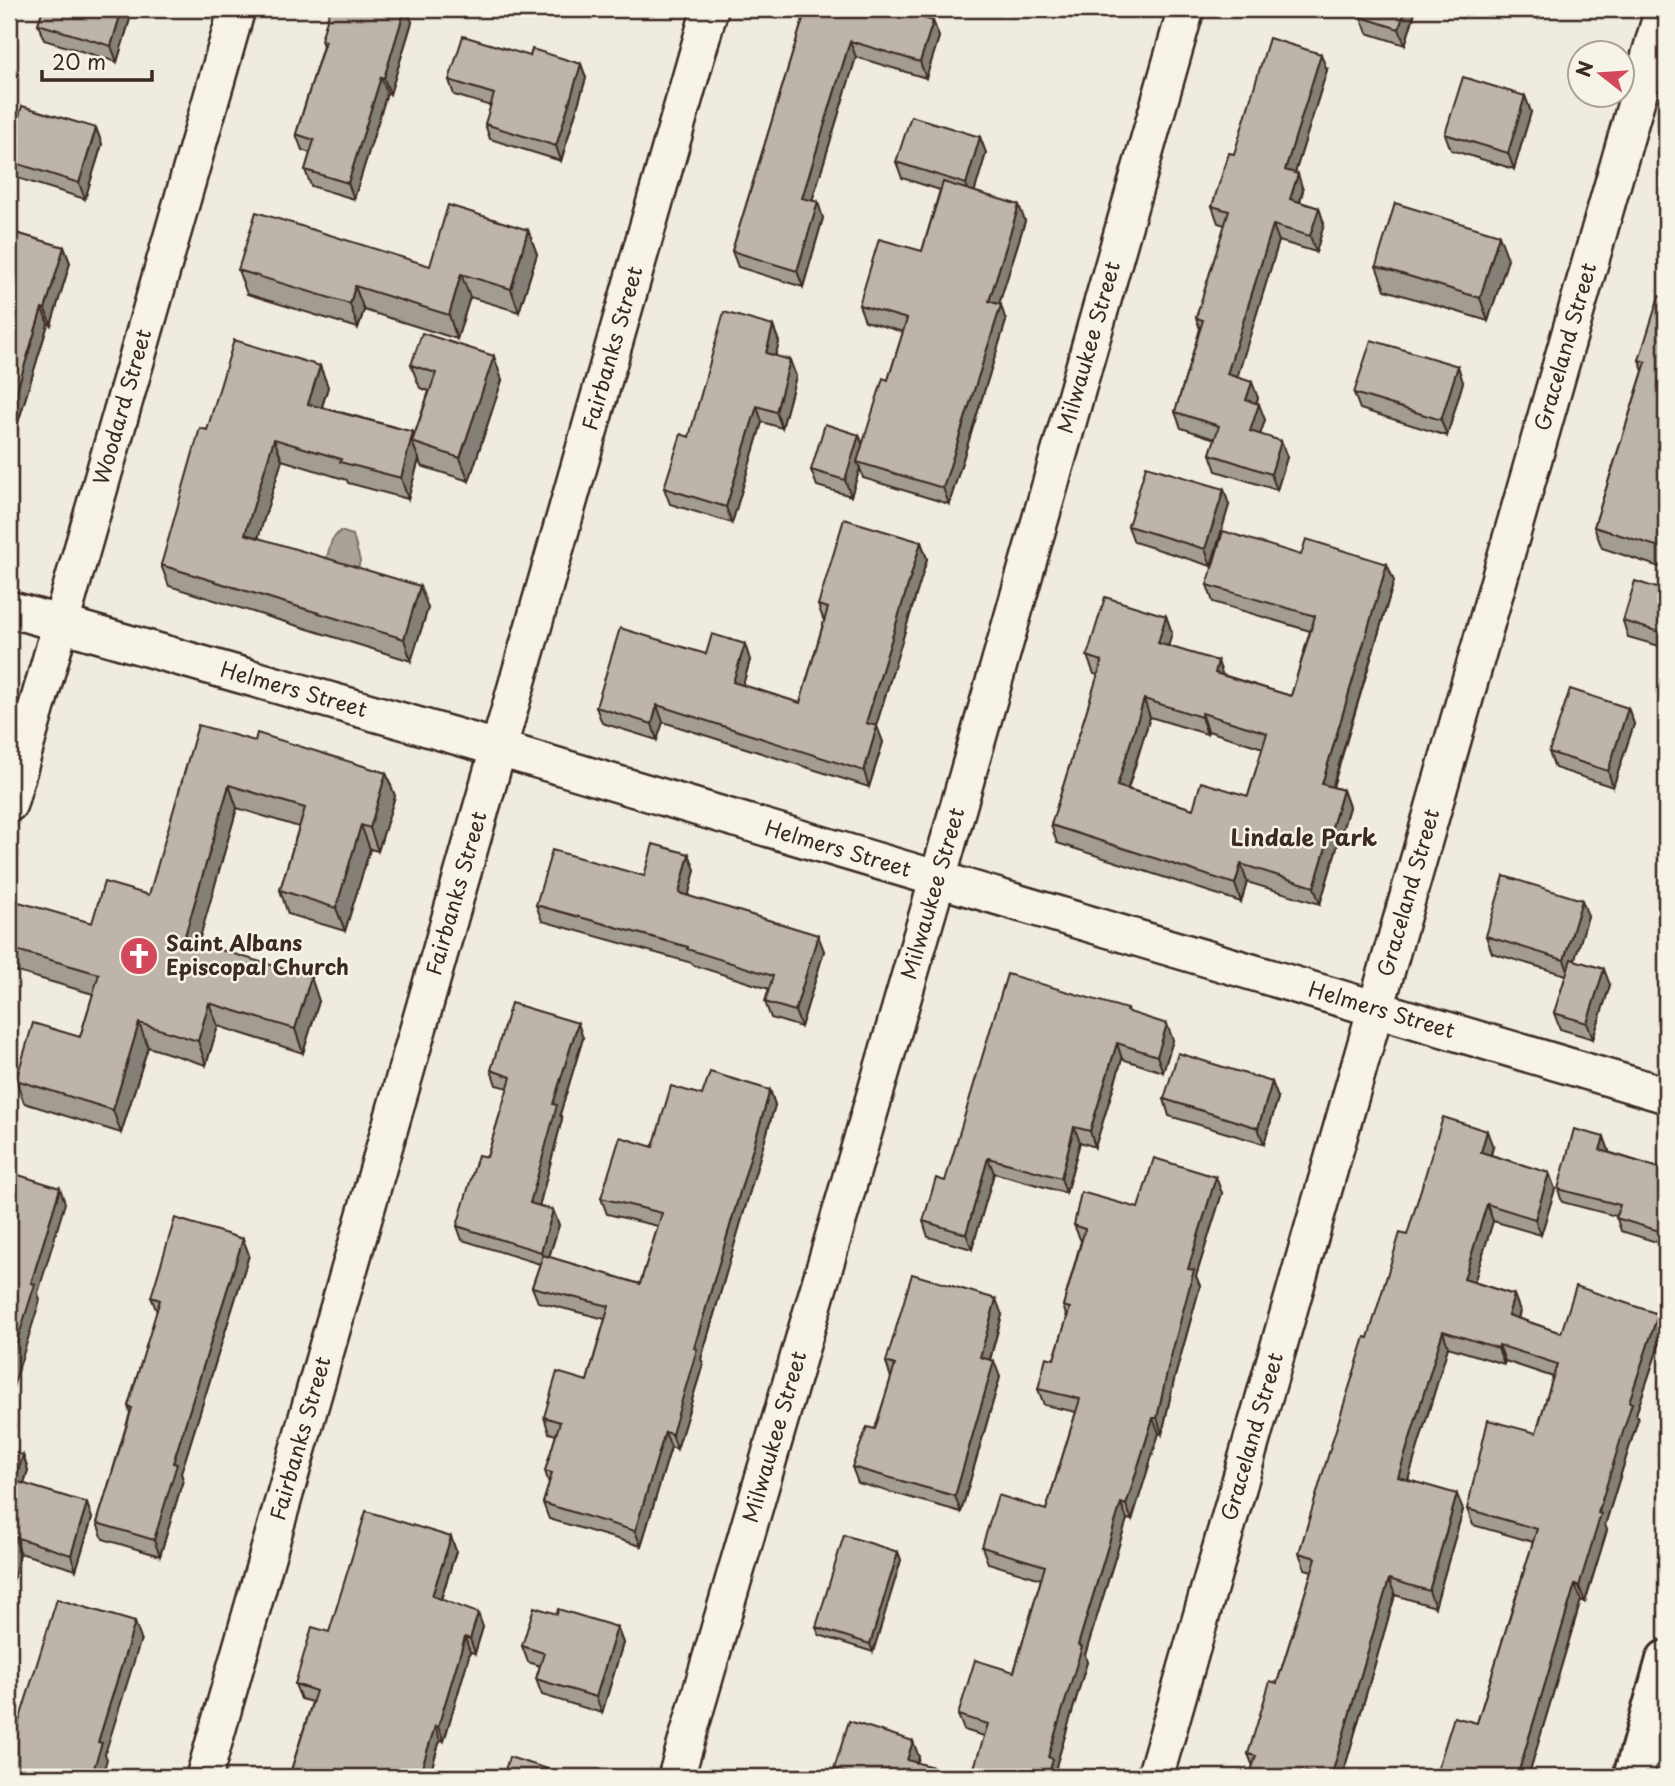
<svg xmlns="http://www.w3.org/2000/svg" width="1675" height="1786" viewBox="0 0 1675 1786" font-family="'Playpen Sans',sans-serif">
<rect width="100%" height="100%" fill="#efebe0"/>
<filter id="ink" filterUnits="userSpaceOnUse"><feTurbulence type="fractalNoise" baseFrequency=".0143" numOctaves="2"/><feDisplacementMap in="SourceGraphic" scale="14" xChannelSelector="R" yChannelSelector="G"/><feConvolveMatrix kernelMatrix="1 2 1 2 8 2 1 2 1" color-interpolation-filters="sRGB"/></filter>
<g filter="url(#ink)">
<!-- water -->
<polygon fill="#aaa296" stroke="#7e7266" stroke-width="2" points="340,531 353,535 360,561 357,571 325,563 332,540"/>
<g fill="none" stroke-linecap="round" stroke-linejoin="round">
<defs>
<g id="street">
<path id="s1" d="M9,609L497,748L1666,1095"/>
<path id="s2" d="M9,804L237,9"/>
<path id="s3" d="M204,1777L710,9"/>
<path id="s4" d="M676,1777L938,878L1186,9"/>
<path id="s5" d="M1155,1777L1663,9"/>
</g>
<polyline id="secondary" points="1633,1777 1666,1660"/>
</defs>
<!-- street casing -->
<use href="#street" stroke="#3b2a1e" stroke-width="40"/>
<!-- secondary casing -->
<use href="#secondary" stroke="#3b2a1e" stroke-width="44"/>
<!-- street -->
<use href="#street" stroke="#f7f3e8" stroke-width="35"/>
<!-- secondary -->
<use href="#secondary" stroke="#f7f3e8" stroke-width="38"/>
</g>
<!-- wall -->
<g fill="#a39c92" stroke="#3b2a1e" stroke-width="2" fill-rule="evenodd">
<polygon points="43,9 133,9 117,62 44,40 38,24"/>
<polygon points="806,9 933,21 939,37 926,78 856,57 812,201 823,218 803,287 738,267 732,251"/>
<polygon points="1363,9 1416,9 1405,45 1367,33 1361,17"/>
<polygon points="1435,9 1465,9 1462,17"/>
<polygon points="1507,9 1540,9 1538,18"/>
<polygon points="412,22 390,94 387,93 354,199 311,186 305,170 310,153 302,150 296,134 323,46 321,40"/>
<polygon points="530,56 581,64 586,78 561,161 490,139 485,124 491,106 454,95 449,80"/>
<polygon points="1327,70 1295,173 1303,190 1300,202 1319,208 1324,224 1316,252 1279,241 1237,377 1258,398 1256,403 1265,420 1260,434 1287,457 1277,490 1216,471 1210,454 1215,439 1181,428 1175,412 1200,329 1196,318 1225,225 1218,223 1212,206 1234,154"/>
<polygon points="1525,96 1531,112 1514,169 1451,150 1445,134"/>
<polygon points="96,128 102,144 85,199 11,176 9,169 9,150"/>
<polygon points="980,137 986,153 974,192 1025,221 999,304 1006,321 949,504 863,478 860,468 851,496 817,486 811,470 859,435 863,444 888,380 903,332 865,321 859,305 922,251 940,190 902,178 896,162"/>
<polygon points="528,230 537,254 519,312 470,297 457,339 364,310 358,328 247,294 238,270 430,266"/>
<polygon points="9,231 64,247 70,263 51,325 48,324 17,426 12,425 9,434"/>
<polygon points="1508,259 1488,321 1385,290 1376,266"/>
<polygon points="1666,298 1666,569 1602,548 1594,527 1643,371 1639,360"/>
<polygon points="773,326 779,342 775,356 796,376 782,428 762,422 732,523 670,504 664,488 689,437"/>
<polygon points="411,365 502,380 469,481 421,466 419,459 408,499 348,483 347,480 282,460 258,538 428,608 411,661 169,586 161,565 207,430 320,366 328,387 322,407 413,432 414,436 429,391 420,388"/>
<polygon points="1463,382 1447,436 1360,409 1354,393"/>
<polygon points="1229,505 1211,566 1134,542 1128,526"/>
<polygon points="921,542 927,559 876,726 883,742 869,787 663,722 657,740 602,723 596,707 706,654 750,660 743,685 800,703 824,621 818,605"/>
<path d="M1301,555L1394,581L1333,787L1343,790L1349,807L1320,904L1247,882L1241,902L1057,843L1051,825L1098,675L1094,674L1087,656L1166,616L1172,633L1168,646L1223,675L1291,696L1310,631L1213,602L1207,585ZM1150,717L1207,734L1208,731L1263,748L1248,796L1193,809L1128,789Z"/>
<polygon points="1666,591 1666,648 1628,637 1623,621"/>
<polygon points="1628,708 1634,724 1613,787 1555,768 1549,752"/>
<polygon points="255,741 386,773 395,796 378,851 370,849 345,931 288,914 280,890 299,827 237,808 198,943 319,1001 303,1053 218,1026 206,1065 148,1047 121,1133 24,1103 16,1080 80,1037 93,994 14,971 9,956 9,937 92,923 149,895"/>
<polygon points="689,854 695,870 688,896 824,951 801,1027 771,1018 765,1002 769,989 693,965 692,963 542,921 536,905 644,876"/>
<polygon points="1588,916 1574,960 1610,985 1593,1039 1560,1029 1554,1013 1566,975 1492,953 1486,936"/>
<polygon points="1127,1009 1128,1012 1173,1040 1163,1072 1122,1059 1095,1147 1080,1142 1066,1193 994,1173 972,1249 928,1237 923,1221 945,1181"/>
<polygon points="583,1038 560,1114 562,1119 539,1206 553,1210 559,1225 549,1257 640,1284 658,1226 607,1214 601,1198 702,1095 770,1090 775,1105 701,1359 703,1364 677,1449 671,1447 641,1546 549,1519 543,1503 549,1484 545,1471 556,1435 549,1433 544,1417 587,1381 605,1319 538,1302 532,1287 540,1264 462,1240 457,1226 487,1157 508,1088 496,1085 491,1070"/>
<polygon points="1272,1082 1278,1098 1264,1144 1169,1116 1164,1099"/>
<polygon points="1604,1137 1609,1151 1608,1152 1666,1170 1666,1245 1621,1231 1616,1216 1562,1202 1558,1189"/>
<polygon points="1493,1147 1491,1155 1549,1173 1555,1189 1541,1235 1493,1221 1474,1282 1514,1295 1520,1311 1518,1318 1561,1333 1658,1314 1664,1330 1636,1414 1638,1419 1605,1525 1607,1530 1585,1602 1581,1600 1528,1777 1439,1777 1437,1771 1477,1723 1533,1542 1473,1525 1467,1509 1536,1433 1553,1377 1505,1361 1504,1364 1448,1347 1408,1480 1463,1510 1435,1607 1395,1595 1342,1777 1249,1777 1253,1766 1248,1754 1277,1683 1312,1571 1305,1569 1299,1553 1368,1338 1407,1235"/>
<polygon points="1222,1193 1196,1276 1200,1286 1174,1380 1162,1434 1159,1433 1132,1520 1127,1519 1085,1655 1087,1662 1056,1766 1059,1774 984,1736 964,1730 958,1715 1014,1672 1041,1579 988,1563 982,1547 1046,1510 1076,1412 1044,1405 1038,1389 1054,1359 1067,1318 1063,1306 1081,1241 1074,1225 1138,1208"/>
<polygon points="243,1239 249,1255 181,1473 183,1480 160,1556 103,1539 97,1523 130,1413 128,1406 157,1312 151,1297"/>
<polygon points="1002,1315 990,1360 1000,1377 961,1512 858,1483 852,1467 875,1429 891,1378 886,1362"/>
<polygon points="23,1455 28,1470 24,1484 92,1518 76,1570 20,1553 9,1597"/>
<polygon points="451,1537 456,1551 441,1600 483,1627 475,1653 470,1652 444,1741 440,1740 429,1777 289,1777 312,1702 301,1699 295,1684 329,1632"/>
<polygon points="898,1552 901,1560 873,1652 819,1635 816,1627"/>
<polygon points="557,1614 617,1627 623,1643 602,1713 542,1695 536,1679 540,1666 528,1662 522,1646"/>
<polygon points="919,1757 917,1763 970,1777 837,1777 834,1769"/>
</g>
<!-- shaded-wall -->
<g fill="#847f77" stroke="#3b2a1e" stroke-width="2">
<polygon points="122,9 133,9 117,62 111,46"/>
<polygon points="405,9 407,9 412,22 390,94 384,78"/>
<polygon points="1405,9 1416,9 1405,45 1399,29"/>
<polygon points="1460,9 1465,9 1462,17"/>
<polygon points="1534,9 1540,9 1538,18"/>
<polygon points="933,21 939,37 926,78 920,62"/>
<polygon points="850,41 856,57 808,214 802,198"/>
<polygon points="1321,54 1327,70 1291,186 1285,170"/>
<polygon points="581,64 586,78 561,161 556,146"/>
<polygon points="381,77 387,93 354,199 348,183"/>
<polygon points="1525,96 1531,112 1514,169 1508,153"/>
<polygon points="96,128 102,144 85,199 79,183"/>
<polygon points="980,137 986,153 972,200 966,184"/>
<polygon points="1298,174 1303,190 1296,215 1290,199"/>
<polygon points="818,202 823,218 803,287 797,271"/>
<polygon points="1019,205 1025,221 995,317 989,301"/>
<polygon points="1319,208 1324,224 1316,252 1310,236"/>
<polygon points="1273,225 1279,241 1233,391 1227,374"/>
<polygon points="528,230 537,254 519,312 511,289"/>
<polygon points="1499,235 1508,259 1488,321 1480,298"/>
<polygon points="64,247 70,263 51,325 45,309"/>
<polygon points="461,274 470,297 457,339 449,315"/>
<polygon points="355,286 364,310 358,328 350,304"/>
<polygon points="1001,305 1006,321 949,504 943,488"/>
<polygon points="42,308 48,324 17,426 11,410"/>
<polygon points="773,326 779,342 772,369 766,353"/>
<polygon points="494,356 502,380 469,481 460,458"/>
<polygon points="790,360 796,376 782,428 776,412"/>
<polygon points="320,366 328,387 316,425 308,404"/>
<polygon points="1458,366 1463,382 1447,436 1441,420"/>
<polygon points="1252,382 1258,398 1252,416 1246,400"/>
<polygon points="1259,404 1265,420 1256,447 1250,431"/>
<polygon points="757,406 762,422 732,523 726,507"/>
<polygon points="9,417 12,425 9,434"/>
<polygon points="413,432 417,443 412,442 419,459 408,499 401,478"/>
<polygon points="859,435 865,451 857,462 860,468 851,496 845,480"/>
<polygon points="274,439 282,460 253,555 245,534"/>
<polygon points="1281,441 1287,457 1277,490 1271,474"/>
<polygon points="1224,489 1229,505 1211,566 1205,549"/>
<polygon points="921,542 927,559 872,739 866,723"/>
<polygon points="1387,564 1394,581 1328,801 1322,784"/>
<polygon points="420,586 428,608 411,661 404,639"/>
<polygon points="1166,616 1172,633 1164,661 1158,643"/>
<polygon points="745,644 750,660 739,698 733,682"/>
<polygon points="1218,661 1224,679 1215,673"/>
<polygon points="1144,699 1150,717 1123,803 1117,786"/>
<polygon points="657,705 663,722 657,740 652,724"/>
<polygon points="1628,708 1634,724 1613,787 1608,771"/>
<polygon points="1202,713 1208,731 1207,734 1201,717"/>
<polygon points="877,726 883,742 869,787 864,771"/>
<polygon points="386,773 395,796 378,851 370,828"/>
<polygon points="229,785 237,808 193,962 184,939"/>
<polygon points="1343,790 1349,807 1320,904 1314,887"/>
<polygon points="361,825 370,849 345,931 336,908"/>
<polygon points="689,854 695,870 685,909 679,893"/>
<polygon points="1241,864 1247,882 1241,902 1235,884"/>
<polygon points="1582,900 1588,916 1570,976 1564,960"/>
<polygon points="818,935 824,951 801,1027 795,1011"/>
<polygon points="1604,969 1610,985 1593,1039 1587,1023"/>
<polygon points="311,977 319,1001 303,1053 295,1029"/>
<polygon points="209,1003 218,1026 206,1065 198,1041"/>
<polygon points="139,1023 148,1047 121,1133 113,1110"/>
<polygon points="578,1023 583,1038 560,1114 562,1119 536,1218 530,1203 553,1104"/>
<polygon points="1167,1024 1173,1040 1163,1072 1157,1056"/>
<polygon points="1117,1043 1122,1059 1095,1147 1090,1131"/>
<polygon points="1272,1082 1278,1098 1264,1144 1258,1128"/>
<polygon points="770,1090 775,1105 701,1359 703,1364 677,1449 672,1434 694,1348"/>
<polygon points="1074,1127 1080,1142 1066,1193 1061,1178"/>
<polygon points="1487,1131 1493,1147 1487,1168 1481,1152"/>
<polygon points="1604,1137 1609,1151 1605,1163 1600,1150"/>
<polygon points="988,1158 994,1173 972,1249 966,1234"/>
<polygon points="1549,1173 1555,1189 1541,1235 1535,1219"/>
<polygon points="1216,1177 1222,1193 1196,1276 1200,1286 1174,1380 1162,1434 1157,1418 1188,1269"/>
<polygon points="60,1188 65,1203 38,1293 40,1300 9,1400 9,1367 31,1283"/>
<polygon points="1487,1204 1493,1221 1470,1296 1464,1279"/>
<polygon points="553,1210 559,1225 546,1266 541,1252"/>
<polygon points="243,1239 249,1255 181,1473 183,1480 160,1556 154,1540 173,1463"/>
<polygon points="1514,1295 1520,1311 1514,1331 1508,1315"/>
<polygon points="996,1299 1002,1315 986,1373 980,1357"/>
<polygon points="1658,1314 1664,1330 1636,1414 1638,1419 1605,1525 1607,1530 1585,1602 1579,1586 1629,1402"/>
<polygon points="1443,1331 1448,1347 1404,1493 1398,1477"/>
<polygon points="1499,1345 1505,1361 1504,1364 1498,1348"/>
<polygon points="994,1361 1000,1377 961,1512 955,1496"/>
<polygon points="1153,1418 1159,1433 1132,1520 1126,1505"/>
<polygon points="665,1432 671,1447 641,1546 635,1531"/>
<polygon points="23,1455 28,1470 20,1496 15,1481"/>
<polygon points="1457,1494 1463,1510 1435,1607 1429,1591"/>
<polygon points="87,1503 92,1518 76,1570 71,1555"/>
<polygon points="1121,1503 1127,1519 1085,1655 1087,1662 1056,1766 1059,1774 1058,1777 1048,1777 1048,1757 1078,1645"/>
<polygon points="15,1537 20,1553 9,1597 9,1560"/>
<polygon points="451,1537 456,1551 437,1611 432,1596"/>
<polygon points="898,1552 901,1560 873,1652 870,1644"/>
<polygon points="1389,1579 1395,1595 1342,1777 1331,1777"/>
<polygon points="1575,1584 1581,1600 1528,1777 1517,1777"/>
<polygon points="478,1613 483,1627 475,1653 470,1639"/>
<polygon points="135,1622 141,1639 105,1754 107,1759 102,1777 91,1777 98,1742"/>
<polygon points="617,1627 623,1643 602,1713 596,1697"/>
<polygon points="465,1637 470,1652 444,1741 438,1727"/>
<polygon points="435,1726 440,1740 429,1777 419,1777"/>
<polygon points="913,1741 919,1757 913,1776 907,1760"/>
</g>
<!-- building -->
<g fill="#bdb5aa" stroke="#3b2a1e" stroke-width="2" fill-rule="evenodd">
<polygon points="43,9 122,9 111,46 38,24"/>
<polygon points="330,9 405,9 384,78 381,77 348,183 305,170 314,140 296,134 325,41 321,40"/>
<polygon points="806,9 894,9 933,21 920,62 850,41 802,198 818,202 797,271 732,251"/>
<polygon points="1363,9 1405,9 1399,29 1361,17"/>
<polygon points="463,36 530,56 532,49 581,64 556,146 485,124 494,94 449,80"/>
<polygon points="1269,38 1321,54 1285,170 1298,174 1290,199 1319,208 1310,236 1273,225 1227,374 1252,382 1246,400 1259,404 1250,431 1281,441 1271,474 1210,454 1219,426 1175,412 1203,320 1196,318 1229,211 1212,206 1229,153 1234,154"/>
<polygon points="1463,77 1525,96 1508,153 1445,134"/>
<polygon points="22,106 96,128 79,183 9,161 9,150"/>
<polygon points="911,116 980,137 966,184 896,162"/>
<polygon points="943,182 1019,205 989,301 1001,305 943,488 857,462 883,378 888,380 907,319 859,305 879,239 922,251"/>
<polygon points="1395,203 1499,235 1480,298 1376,266"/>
<polygon points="448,205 528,230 511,289 461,274 449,315 355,286 350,304 238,270 256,212 430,266"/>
<polygon points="9,231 64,247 45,309 42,308 11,410 9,410"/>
<polygon points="1659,296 1666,298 1666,549 1594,527 1646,362 1639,360"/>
<polygon points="724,312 773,326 766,353 790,360 776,412 757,406 726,507 664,488 681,434 689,437"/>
<polygon points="422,333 494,356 460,458 412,442 436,373 411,365"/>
<polygon points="234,340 320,366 308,404 413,432 401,478 340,462 341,459 274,439 245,534 420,586 404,639 161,565 200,428 207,430"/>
<polygon points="1371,340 1458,366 1441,420 1354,393"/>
<polygon points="825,424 859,435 845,480 811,470"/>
<polygon points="1146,466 1224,489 1205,549 1128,526"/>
<polygon points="844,519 921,542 866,723 877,726 864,771 657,705 652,724 596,707 620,628 706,654 712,634 745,644 733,682 800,703 828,608 818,605"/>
<path d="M1223,531L1301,555L1306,539L1387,564L1322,784L1343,790L1314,887L1241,864L1235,884L1051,825L1102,661L1087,656L1105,597L1166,616L1158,643L1218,661L1215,673L1291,696L1315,616L1207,585ZM1144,699L1201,717L1202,713L1267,733L1248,796L1201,782L1193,809L1117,786Z"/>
<polygon points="1635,581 1666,591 1666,634 1623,621"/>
<polygon points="1570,689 1628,708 1608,771 1549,752"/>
<polygon points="198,725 255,741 257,733 386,773 370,828 361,825 336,908 280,890 305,808 229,785 184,939 311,977 295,1029 209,1003 198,1041 139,1023 113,1110 16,1080 33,1023 80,1037 99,974 9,948 9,937 19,902 92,923 104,882 149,895"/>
<polygon points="653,844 689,854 679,893 818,935 795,1011 765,1002 773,976 687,949 688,947 536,905 552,850 644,876"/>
<polygon points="1504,876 1582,900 1564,960 1486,936"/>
<polygon points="1571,959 1604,969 1587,1023 1554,1013"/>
<polygon points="1007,974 1127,1009 1126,1011 1167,1024 1157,1056 1117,1043 1090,1131 1074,1127 1061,1178 988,1158 966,1234 923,1221 936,1178 945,1181"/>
<polygon points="511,1003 578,1023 553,1104 557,1105 530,1203 553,1210 541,1252 457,1226 478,1155 487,1157 511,1077 491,1070"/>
<polygon points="1178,1053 1272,1082 1258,1128 1164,1099"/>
<polygon points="710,1072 770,1090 694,1348 697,1349 672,1434 665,1432 635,1531 543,1503 552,1473 545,1471 560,1422 544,1417 557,1372 587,1381 609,1306 532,1287 543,1255 640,1284 662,1213 601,1198 620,1137 653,1147 671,1086 702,1095"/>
<polygon points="1443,1117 1487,1131 1481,1152 1549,1173 1535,1219 1487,1204 1464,1279 1514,1295 1508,1315 1561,1333 1576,1286 1658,1314 1629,1402 1632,1403 1598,1513 1601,1514 1579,1586 1575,1584 1517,1777 1458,1777 1437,1771 1454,1717 1477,1723 1537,1529 1467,1509 1488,1420 1536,1433 1557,1364 1499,1345 1498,1348 1443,1331 1398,1477 1457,1494 1429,1591 1389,1579 1331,1777 1325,1777 1305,1771 1303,1777 1249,1777 1256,1756 1248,1754 1270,1681 1277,1683 1316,1558 1299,1553 1333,1439 1365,1337 1368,1338 1400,1233 1407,1235"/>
<polygon points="1574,1129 1604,1137 1600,1150 1666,1170 1666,1233 1616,1218 1620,1205 1558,1189"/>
<polygon points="1154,1158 1216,1177 1188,1269 1194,1270 1169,1364 1157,1418 1153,1418 1126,1505 1121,1503 1078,1645 1082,1647 1048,1757 1053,1759 1048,1777 971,1777 988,1724 958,1715 975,1660 1014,1672 1045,1566 982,1547 998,1495 1046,1510 1080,1399 1038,1389 1046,1357 1054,1359 1070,1308 1063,1306 1085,1229 1074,1225 1081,1192 1138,1208"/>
<polygon points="9,1172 60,1188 31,1283 35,1284 9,1367"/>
<polygon points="175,1218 243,1239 173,1463 177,1464 154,1540 97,1523 132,1408 128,1406 160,1300 151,1297"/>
<polygon points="912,1274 996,1299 980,1357 994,1361 955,1496 852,1467 867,1427 875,1429 895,1365 886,1362"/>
<polygon points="9,1450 23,1455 15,1481 87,1503 71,1555 15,1537 9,1560"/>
<polygon points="366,1511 451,1537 432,1596 478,1613 470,1639 465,1637 438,1727 435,1726 419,1777 289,1777 316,1691 295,1684 312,1627 329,1632"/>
<polygon points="844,1535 898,1552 870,1644 816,1627"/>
<polygon points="57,1599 135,1622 98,1742 102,1743 91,1777 9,1777 9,1754"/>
<polygon points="534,1607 557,1614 558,1609 617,1627 596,1697 536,1679 544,1653 522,1646"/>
<polygon points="849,1721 913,1741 907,1760 970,1777 860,1777 834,1769"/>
<polygon points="509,1757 568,1775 567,1777 503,1777"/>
<polygon points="1398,1774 1410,1777 1397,1777"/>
</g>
</g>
<!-- icons -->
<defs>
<symbol id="church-disc" viewBox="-11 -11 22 22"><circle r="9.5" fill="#d1495b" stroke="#f7f3e8"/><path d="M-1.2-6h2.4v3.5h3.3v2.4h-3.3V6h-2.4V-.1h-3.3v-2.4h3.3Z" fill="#fff"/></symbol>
</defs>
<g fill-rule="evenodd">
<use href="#church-disc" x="117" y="934" width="44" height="44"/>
</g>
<g text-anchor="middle" stroke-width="5" stroke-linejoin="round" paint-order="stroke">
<!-- street labels -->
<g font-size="21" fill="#3b2a1e" stroke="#f7f3e8">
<text dy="7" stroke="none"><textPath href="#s3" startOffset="1486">Fairbanks Street</textPath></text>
<text dy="7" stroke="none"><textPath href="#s4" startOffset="1488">Milwaukee Street</textPath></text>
<text dy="7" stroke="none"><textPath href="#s5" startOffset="1488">Graceland Street</textPath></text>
<text dy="7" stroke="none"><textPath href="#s2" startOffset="413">Woodard Street</textPath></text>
<text dy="7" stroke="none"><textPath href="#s1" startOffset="296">Helmers Street</textPath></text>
<text dy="7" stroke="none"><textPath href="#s1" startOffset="863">Helmers Street</textPath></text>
<text dy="7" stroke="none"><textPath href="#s3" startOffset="919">Fairbanks Street</textPath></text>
<text dy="7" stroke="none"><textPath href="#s4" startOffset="920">Milwaukee Street</textPath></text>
<text dy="7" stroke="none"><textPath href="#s5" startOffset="920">Graceland Street</textPath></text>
<text dy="7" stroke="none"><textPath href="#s1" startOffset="1430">Helmers Street</textPath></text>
<text dy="7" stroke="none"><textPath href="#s3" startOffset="352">Fairbanks Street</textPath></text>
<text dy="7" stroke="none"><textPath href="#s4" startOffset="354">Milwaukee Street</textPath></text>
<text dy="7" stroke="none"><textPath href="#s5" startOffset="354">Graceland Street</textPath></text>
</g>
<!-- poi labels -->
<g font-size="21" font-weight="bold" fill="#3b2a1e" stroke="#f7f3e8" text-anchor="start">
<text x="166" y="951">Saint Albans<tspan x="166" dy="24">Episcopal Church</tspan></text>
</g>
<!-- neighbourhood labels -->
<g font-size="23" font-weight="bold" fill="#3b2a1e" stroke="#f7f3e8">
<text x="1304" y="846">Lindale Park</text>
</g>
</g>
<!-- margin -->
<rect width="1675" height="1786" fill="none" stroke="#f7f3e8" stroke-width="35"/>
<rect x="18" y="18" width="1640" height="1751" fill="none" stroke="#3b2a1e" stroke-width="2.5" filter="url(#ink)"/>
<!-- north arrow -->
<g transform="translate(1601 74) rotate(287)"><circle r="33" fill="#f7f3e8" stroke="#aca397" stroke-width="2"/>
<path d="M0-5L12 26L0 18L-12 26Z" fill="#d1495b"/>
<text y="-10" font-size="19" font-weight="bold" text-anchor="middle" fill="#3b2a1e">N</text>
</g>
<!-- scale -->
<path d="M42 70v10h110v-10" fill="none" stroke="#3b2a1e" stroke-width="3.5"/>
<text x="52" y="70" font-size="21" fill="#3b2a1e" stroke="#f7f3e8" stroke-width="5" paint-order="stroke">20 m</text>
</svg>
